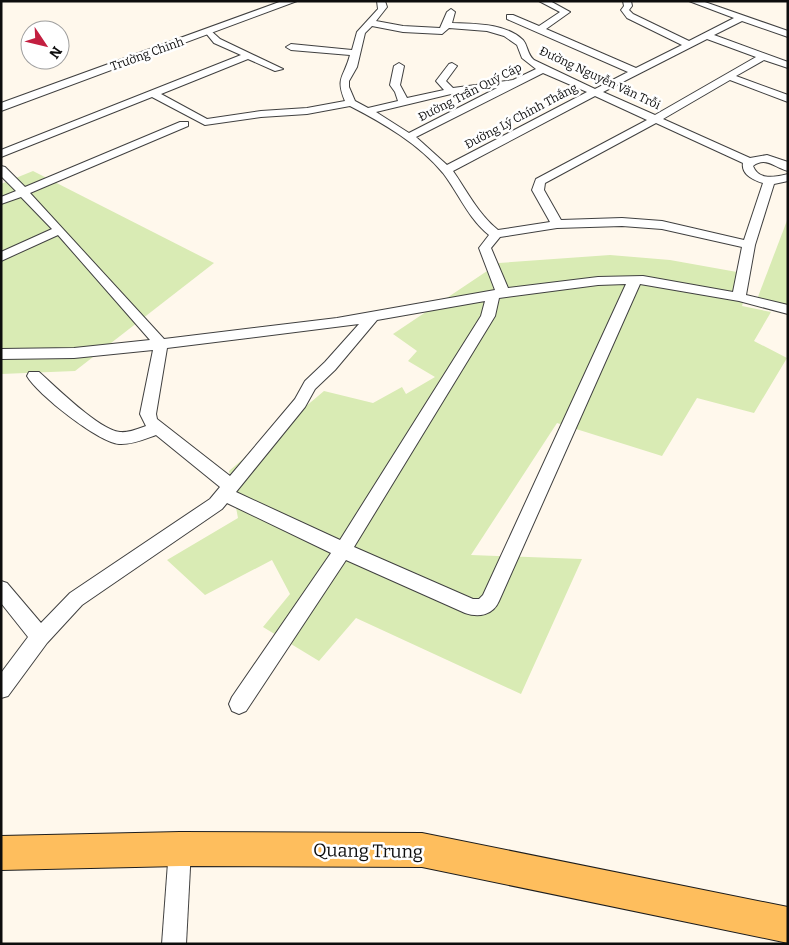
<svg xmlns="http://www.w3.org/2000/svg" width="789" height="945" viewBox="0 0 789 945" font-family="Bitter,serif">
<rect width="100%" height="100%" fill="#fff8ec"/>
<!-- green -->
<g fill="#d9ebb4">
<polygon points="33,171 214,263 75,371 1,374 1,184"/>
<polygon points="788,218 788,307 756,302"/>
<polygon points="610,255 670,260 737,272 748,287 742,306 771,312 754,341 787,358 754,413 697,398 662,456 557,423 471,555 582,559 521,694 356,618 319,661 263,627 290,594 272,560 205,595 167,560 238,518 229,471 324,391 373,403 402,387 406,394 435,377 408,361 417,351 393,334 499,263"/>
</g>
<g fill="none" stroke-linecap="round" stroke-linejoin="round">
<defs>
<g id="minor">
<path d="M377,1H385L387,7L376,21L403,26L440,28L447,12L451,9L455,12L452,23C474,24 506,23 523,40C528,46 527,54 534,60L595,89L628,72L507,19V15H513L539,26L560,12L539,1H550L570,12L546,29L636,68L682,45L627,18L621,10L624,6L623,1H631L632,6L629,10L633,14L689,41L734,18L689,1H702L788,31V37L742,21L714,35L788,62V68L764,60L736,76L788,95V102L730,80L663,119L750,158L767,155L788,162V171C775,168 766,156 753,166C759,181 775,177 788,174V181L774,184L755,245L746,295L788,305V314L739,301L640,284L499,601C493,615 479,618 465,613L346,560L246,711L239,714L232,711L229,704L232,697L331,553L227,503L222,509L82,605L47,643L8,696L1,698V673L28,637L1,603V581L7,583L41,623L70,593L210,499L220,487L156,435C145,439 131,445 119,444C98,442 37,394 27,376L29,372H39C56,387 99,430 120,432C128,433 138,429 146,426L140,414L153,350L74,358L1,359V349L74,348L150,340L58,235L1,261V252L52,229L21,197L1,204V197L16,191L1,176V166L5,167L25,187L180,122H188V126L30,193L164,339L337,318L495,290L479,248L489,235C468,218 459,194 443,173C419,144 383,123 350,106L307,114L261,117L205,125L152,97L1,157V150L241,55L214,43L205,32L209,29L220,39L283,69L275,71L248,59L161,94L207,119L261,111L307,108L345,101C335,77 344,78 350,55L291,50L286,47L291,44L352,50L357,32L378,9ZM372,26L403,32L442,34L449,28L487,31L504,36L517,45L522,58L536,69L513,80L453,88L446,81L457,66L452,63L449,64L436,81L444,90L407,98L400,85L404,66L399,63L394,66L390,85L395,92L398,101L368,108L355,101L349,87V81L357,67L365,33ZM707,39L756,57L655,115L603,92ZM543,73L587,92L447,165L416,137ZM497,88L409,133L376,112L451,94ZM595,96L647,120L536,179L532,190L550,222L498,230C478,214 467,191 453,171ZM656,123L743,163C741,174 753,180 763,183L744,240L662,221L622,218L561,220L544,190L545,183ZM622,226L662,229L742,247L733,292L643,276L598,277L508,288L491,248L500,237L557,228ZM626,284L483,595L479,599H473L354,547L495,316L499,298L598,285ZM485,301L481,316L340,540L236,492L305,407L315,389L335,370L377,320ZM359,324L325,362L305,381L295,399L230,476L157,419L156,414L167,348Z"/>
<polygon points="180,838 188,841 191,849 186,944 162,944 169,849 172,841"/>
</g>
<polygon id="tertiary" points="282,1 297,1 1,111 1,103"/>
<polygon id="primary" points="180,832 422,833 788,907 788,943 422,867 180,866 1,870 1,836"/>
</defs>
<!-- minor casing -->
<use href="#minor" stroke="#404040" stroke-width="2"/>
<!-- tertiary casing -->
<use href="#tertiary" stroke="#404040" stroke-width="2"/>
<!-- primary casing -->
<use href="#primary" stroke="#1e1e1e" stroke-width="2"/>
<!-- minor -->
<use href="#minor" fill="#fff" fill-rule="evenodd"/>
<!-- tertiary -->
<use href="#tertiary" fill="#fff" fill-rule="evenodd"/>
<!-- primary -->
<use href="#primary" fill="#febe5d" fill-rule="evenodd"/>
</g>
<g text-anchor="middle" stroke-width="5" stroke-linejoin="round" paint-order="stroke">
<!-- far-street labels -->
<g font-size="12" fill="#0d0d0d" stroke="#fff">
<text transform="translate(147 54) rotate(-20)" y="4">Trường Chinh</text>
<text transform="translate(600 78) rotate(25)" y="4">Đường Nguyễn Văn Trỗi</text>
<text transform="translate(470 92) rotate(-27)" y="4">Đường Trần Quý Cáp</text>
<text transform="translate(521 116) rotate(-28)" y="4">Đường Lý Chính Thắng</text>
</g>
<!-- near-street labels -->
<g font-size="18" fill="#0d0d0d" stroke="#fff">
<text transform="translate(368 851) rotate(1)" y="6">Quang Trung</text>
</g>
</g>
<!-- border -->
<rect width="789" height="945" fill="none" stroke="#0d0d0d" stroke-width="5"/>
<!-- north arrow -->
<g transform="translate(45 45) rotate(125)"><circle r="24" fill="#ffffff" stroke="#9e9e9e"/>
<path d="M0-4L9 19L0 12L-9 19Z" fill="#c31f40"/>
<text y="-8" font-size="14" font-weight="bold" text-anchor="middle" fill="#0d0d0d">N</text>
</g>
</svg>
